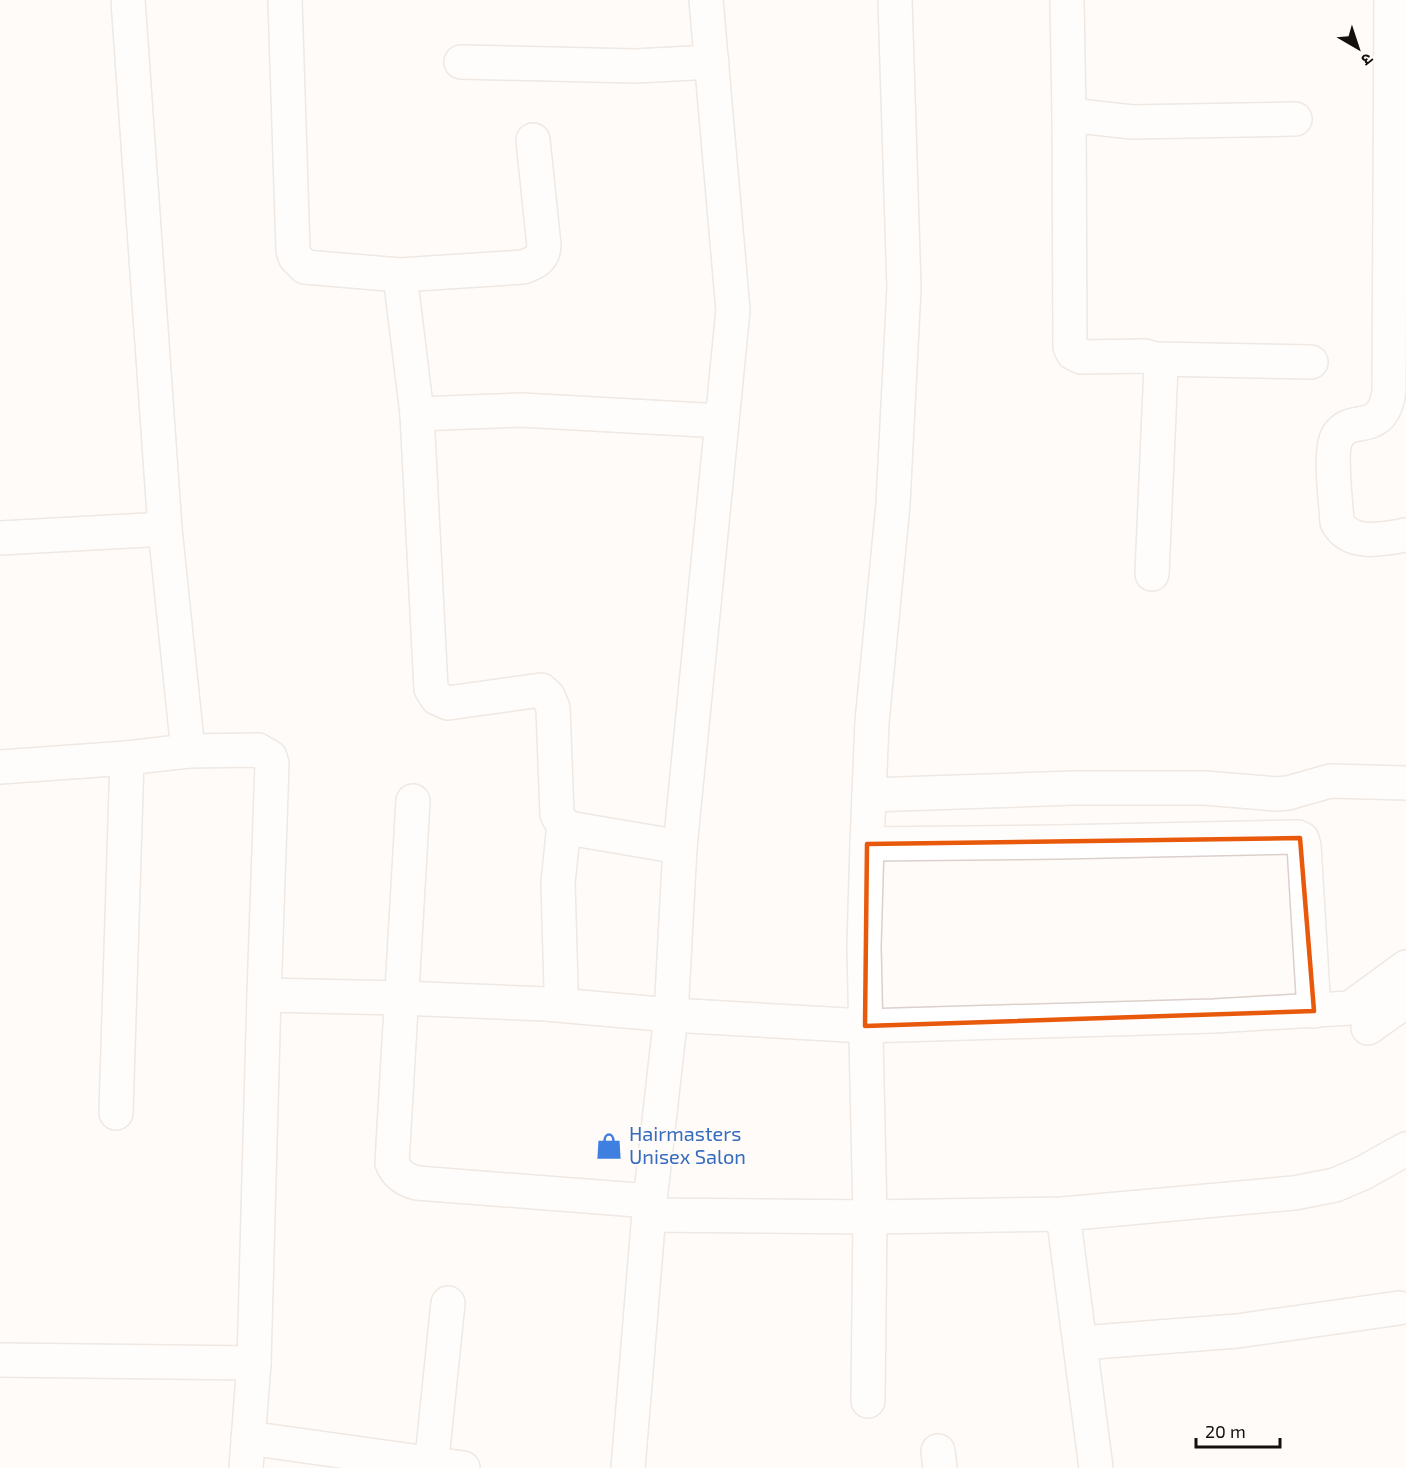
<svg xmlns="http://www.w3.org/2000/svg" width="1406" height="1468" viewBox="0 0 1406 1468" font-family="'Exo 2','Noto Sans Devanagari',sans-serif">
<rect width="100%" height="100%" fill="#fffbf8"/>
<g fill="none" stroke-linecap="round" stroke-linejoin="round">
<defs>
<g id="street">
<path d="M285,0L293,250L295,257L305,267L400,275L523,267C535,263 543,259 544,246L533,140"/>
<polyline points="1067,0 1069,115 1070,347 1073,353 1081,357 1145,356 1155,359 1161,366 1152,574"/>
<path d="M1391,0L1389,391C1382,439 1351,412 1337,437C1329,452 1336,503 1337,522C1350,547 1383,539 1406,535"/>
<polyline points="461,62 635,66 712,62"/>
<polyline points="1069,115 1132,122 1295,119"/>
<path d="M400,275L417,414L431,689L437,698L448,703L541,690L548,696L553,708L557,814C560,822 565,826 574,829L680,847"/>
<polyline points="1155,359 1311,362"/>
<polyline points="417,414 521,410 722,421"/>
<polyline points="0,538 165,529"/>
<polyline points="188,751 258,750 270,757 272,764 264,995 254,1363 246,1468"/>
<polyline points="0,767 127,758"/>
<polyline points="869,795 1073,788 1205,788 1276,794 1288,793 1330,781 1406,783"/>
<path d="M413,801L392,1163C397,1175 405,1180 417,1183L650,1201"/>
<polyline points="867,844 1058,842 1298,837 1302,839 1304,846 1314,1011"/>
<polyline points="561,987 558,883 564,824"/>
<polyline points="264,995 401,998 546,1004 671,1015 865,1026 1214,1016 1350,1008 1406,967"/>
<polyline points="1368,1028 1406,1001"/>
<polyline points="116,1113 127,758 188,751 165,529 128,0"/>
<polyline points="1063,1214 1096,1468"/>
<polyline points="649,1215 870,1217 1063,1214 1294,1193 1335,1185 1363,1173 1406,1149"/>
<polyline points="1081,1343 1237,1331 1399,1308"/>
<polyline points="0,1360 254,1363"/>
<polyline points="868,1401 870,1217 864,946 867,844 872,722 893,504 904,288 895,0"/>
<polyline points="248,1438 463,1468"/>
<polyline points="938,1451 940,1468"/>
<polyline points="431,1468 448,1303"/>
</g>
<polyline id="secondary" points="628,1468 650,1201 671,1015 680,847 733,310 706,0"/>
</defs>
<!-- street casing -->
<use href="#street" stroke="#dbd0cb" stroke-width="36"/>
<!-- secondary casing -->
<use href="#secondary" stroke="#dbd0cb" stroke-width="36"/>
<!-- street -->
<use href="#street" stroke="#fff" stroke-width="33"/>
<!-- secondary -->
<use href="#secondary" stroke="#fff" stroke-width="33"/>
</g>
<!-- marked area -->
<path d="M0 0H1406V1468H0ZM1300,838L1314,1011L865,1026L867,844Z" fill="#fffbf8" fill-opacity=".55" fill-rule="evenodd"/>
<path fill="none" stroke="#e8590c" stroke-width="4.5" stroke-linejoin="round" d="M1300,838L1314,1011L865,1026L867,844Z"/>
<!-- icons -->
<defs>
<symbol id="shop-bare" viewBox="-9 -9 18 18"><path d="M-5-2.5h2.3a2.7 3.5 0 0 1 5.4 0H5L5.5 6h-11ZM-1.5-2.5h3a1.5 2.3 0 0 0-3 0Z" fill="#3f7fe0" stroke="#fffbf8" stroke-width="2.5" paint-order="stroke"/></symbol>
</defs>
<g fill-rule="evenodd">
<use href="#shop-bare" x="590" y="1127" width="38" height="38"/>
</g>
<g text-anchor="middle" stroke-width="4.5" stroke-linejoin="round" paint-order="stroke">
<!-- shop labels -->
<g font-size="20" fill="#366cbe" stroke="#fffbf8" text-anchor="start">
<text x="629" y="1141">Hairmasters<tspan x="629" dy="23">Unisex Salon</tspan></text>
</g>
</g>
<!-- north arrow -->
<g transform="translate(1358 48) rotate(141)" stroke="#fffbf8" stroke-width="4.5" paint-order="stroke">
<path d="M0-4.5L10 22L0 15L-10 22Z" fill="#13100e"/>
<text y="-9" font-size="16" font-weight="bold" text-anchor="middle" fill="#13100e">उ</text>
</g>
<!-- scale -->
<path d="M1196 1438v9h84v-9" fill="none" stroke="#13100e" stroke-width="3"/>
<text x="1205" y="1438" font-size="18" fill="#13100e" stroke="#fffbf8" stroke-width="4.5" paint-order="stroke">20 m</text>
</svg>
